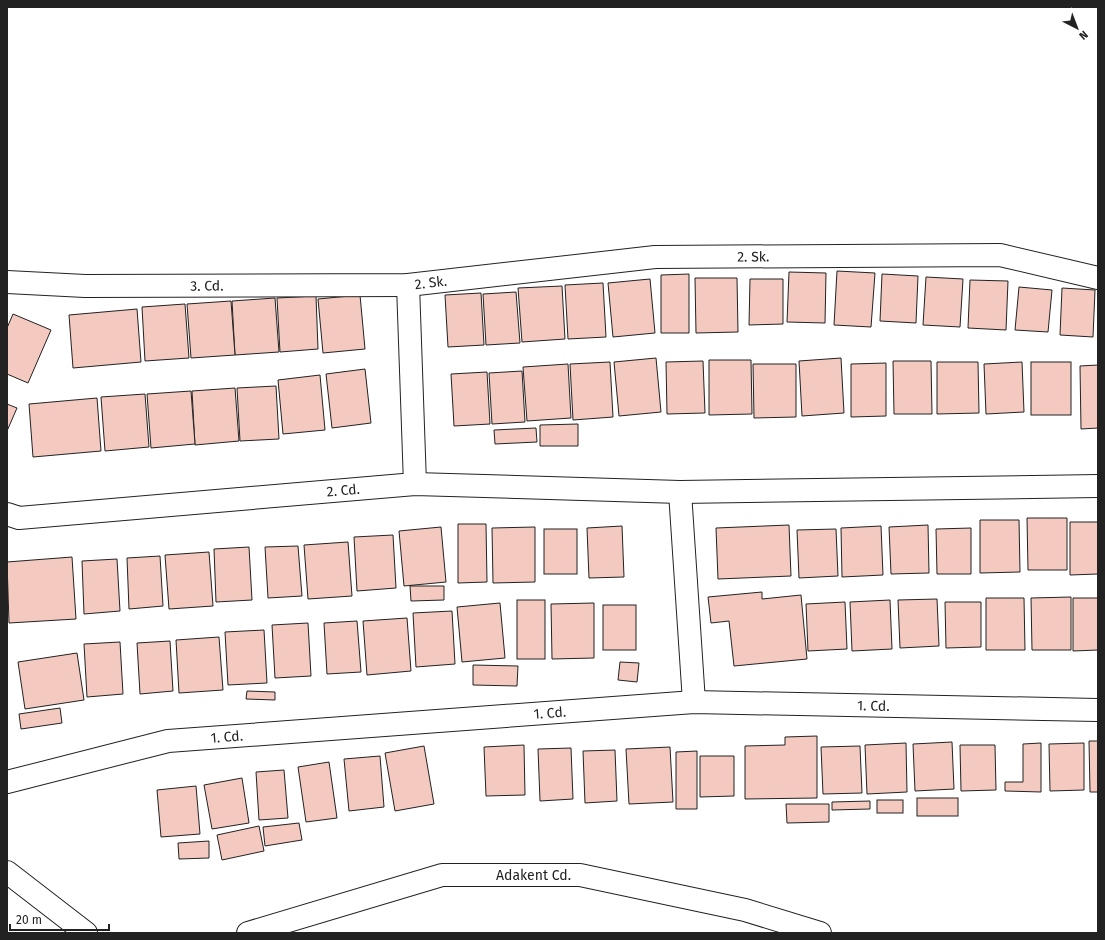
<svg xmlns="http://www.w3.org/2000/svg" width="1105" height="940" viewBox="0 0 1105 940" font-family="'Fira Sans',sans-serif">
<rect width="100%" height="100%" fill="#fff"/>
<!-- building -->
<g fill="#f3c9c0" stroke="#222">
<polygon points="837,271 875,273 871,327 834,325"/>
<polygon points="789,272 826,273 825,323 787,322"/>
<polygon points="689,274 689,333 661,333 661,275"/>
<polygon points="882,274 918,276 916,323 880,321"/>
<polygon points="926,277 963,279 960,327 923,325"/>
<polygon points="695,278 737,278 738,332 696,333"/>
<polygon points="650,279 655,333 613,337 608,283"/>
<polygon points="750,279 783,279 783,324 749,325"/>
<polygon points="970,280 1008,281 1006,330 968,328"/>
<polygon points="603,283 606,337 568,339 565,285"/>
<polygon points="562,286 565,339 522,342 518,288"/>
<polygon points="1019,287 1052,290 1048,332 1015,330"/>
<polygon points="1062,288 1095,290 1093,337 1060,335"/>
<polygon points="516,292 520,343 486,345 483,294"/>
<polygon points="481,293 484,345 448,347 445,295"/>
<polygon points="360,295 365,349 323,353 318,299"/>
<polygon points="316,296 318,349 280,352 277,298"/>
<polygon points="275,298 279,352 235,355 232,301"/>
<polygon points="231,301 235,355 191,358 187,304"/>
<polygon points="185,304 189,358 145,361 142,307"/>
<polygon points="137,309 141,362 73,368 69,315"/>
<polygon points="13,314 51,330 28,383 7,374 7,328"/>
<polygon points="656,358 661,412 619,416 614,362"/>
<polygon points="841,358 844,413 802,416 799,361"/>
<polygon points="709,360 751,360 752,414 709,415"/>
<polygon points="703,361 705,413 667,414 666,362"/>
<polygon points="893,361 931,361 932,414 894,414"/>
<polygon points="610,362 613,417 573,420 570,364"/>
<polygon points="937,362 978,362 979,413 937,414"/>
<polygon points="1022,362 1024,412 986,414 984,364"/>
<rect x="1031" y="362" width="40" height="53"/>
<polygon points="886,363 886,416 851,417 851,364"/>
<polygon points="568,364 571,418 527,421 523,367"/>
<polygon points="753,364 796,364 796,417 754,418"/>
<polygon points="1098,365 1098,428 1081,429 1080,366"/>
<polygon points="365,369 371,423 332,428 326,374"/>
<polygon points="522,371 525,422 492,424 489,373"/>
<polygon points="487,372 490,424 454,426 451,374"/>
<polygon points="320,375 325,430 283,434 278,380"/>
<polygon points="276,386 279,439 240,441 237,388"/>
<polygon points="235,388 239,441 195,445 192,391"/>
<polygon points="191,391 195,444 151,448 147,394"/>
<polygon points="145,394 149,447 105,451 101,397"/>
<polygon points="97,398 101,451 33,457 29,404"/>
<polygon points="7,404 17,408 7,431"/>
<polygon points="578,424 578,446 540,446 540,425"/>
<polygon points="536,428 537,442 495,444 494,430"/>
<polygon points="1027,518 1067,518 1067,570 1028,570"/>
<polygon points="980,520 1019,520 1020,572 980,573"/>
<polygon points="1070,522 1098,522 1098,574 1070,575"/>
<polygon points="458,524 486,524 487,582 458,583"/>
<polygon points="789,525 791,576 718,579 716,528"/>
<polygon points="928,525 929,573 891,574 889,527"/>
<polygon points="622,526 624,577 589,578 587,528"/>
<polygon points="881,526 883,575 842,577 841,528"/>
<polygon points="441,527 446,582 404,586 399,531"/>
<polygon points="535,527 535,582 493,583 492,528"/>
<polygon points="971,528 971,574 937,574 936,529"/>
<rect x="544" y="529" width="33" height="45"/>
<polygon points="836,529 838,576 799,578 797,530"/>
<polygon points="393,535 396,588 357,591 354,537"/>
<polygon points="348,542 352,596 308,599 304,545"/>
<polygon points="298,546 302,596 268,598 265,547"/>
<polygon points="249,547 252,600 216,602 214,549"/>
<polygon points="209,552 213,606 169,609 165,555"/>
<polygon points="160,556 163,606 129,609 127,558"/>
<polygon points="72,557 76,619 9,623 7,562"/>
<polygon points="117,559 120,611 84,614 82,561"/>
<polygon points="410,586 444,586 444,600 411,601"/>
<polygon points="762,592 762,599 801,595 807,659 734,666 729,621 711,623 708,597"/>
<polygon points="1071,597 1071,650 1032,650 1031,598"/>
<polygon points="986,598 1024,598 1025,650 986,650"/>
<polygon points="1073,598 1098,598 1098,650 1073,651"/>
<polygon points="937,599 939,646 900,648 898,600"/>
<rect x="517" y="600" width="28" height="59"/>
<polygon points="890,600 892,649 852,651 850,602"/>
<polygon points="845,602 847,649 808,651 806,604"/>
<polygon points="945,602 981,602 981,647 946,648"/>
<polygon points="500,603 505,658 462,662 457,607"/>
<polygon points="594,603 594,658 552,659 551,604"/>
<rect x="603" y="605" width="33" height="45"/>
<polygon points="452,611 455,664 416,667 413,613"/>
<polygon points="407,618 411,671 367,675 363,621"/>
<polygon points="357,621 361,672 327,674 324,623"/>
<polygon points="308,623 311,676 275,678 272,625"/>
<polygon points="264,630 267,683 228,685 225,632"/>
<polygon points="219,637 223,690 179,693 176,640"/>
<polygon points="170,641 173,691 140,694 137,643"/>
<polygon points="120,642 123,694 87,697 84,644"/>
<polygon points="77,653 84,700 25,709 18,662"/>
<polygon points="620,662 639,663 637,682 618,680"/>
<polygon points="473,665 518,666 517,686 473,685"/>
<polygon points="247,691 275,692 275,700 246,699"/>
<polygon points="60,708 62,723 21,729 19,714"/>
<polygon points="817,736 817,798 745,799 745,746 785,745 785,737"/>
<polygon points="1089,741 1098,741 1098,792 1090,792"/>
<polygon points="952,742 954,789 915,791 913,744"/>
<polygon points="906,743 907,792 867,794 865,745"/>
<polygon points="1041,743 1041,792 1005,791 1005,782 1023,782 1023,744"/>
<polygon points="1084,743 1084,790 1050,791 1049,744"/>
<polygon points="524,745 525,795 486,796 484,747"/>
<polygon points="960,745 995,745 996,790 961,791"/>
<polygon points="424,746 434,804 395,811 385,753"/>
<polygon points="860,746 862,793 823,794 821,747"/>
<polygon points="670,747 673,802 629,804 626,749"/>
<polygon points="571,748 573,799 540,801 538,749"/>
<polygon points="615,750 617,801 585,803 583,751"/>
<polygon points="697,751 697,809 676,809 676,752"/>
<polygon points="380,756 384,807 349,811 344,759"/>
<polygon points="700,756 734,756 734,796 700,797"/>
<polygon points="329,762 337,818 306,822 298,767"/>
<polygon points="284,770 288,818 259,820 256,772"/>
<polygon points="242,778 249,823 212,829 204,785"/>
<polygon points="196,786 200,834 161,837 157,790"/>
<rect x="917" y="798" width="41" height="18"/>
<rect x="877" y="800" width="26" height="13"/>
<polygon points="870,801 870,809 832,810 832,802"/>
<polygon points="786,804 829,804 829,822 787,823"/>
<polygon points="299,823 302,840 265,846 263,827"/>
<polygon points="259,826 264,851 222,860 217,835"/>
<polygon points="209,841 209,858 179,859 178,843"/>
</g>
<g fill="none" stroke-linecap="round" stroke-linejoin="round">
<defs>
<g id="minor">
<path id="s1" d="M7,282L85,286L408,285L655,257L1000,255L1098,278"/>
<polyline points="408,285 415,484"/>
<polyline points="680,492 694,702"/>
<path id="s2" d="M7,514L19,518L415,484L680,492L1098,486"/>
<path id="s3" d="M7,782L168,741L694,702L1098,710"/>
<polyline points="7,872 86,933"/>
</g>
<g id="tertiary">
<path id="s4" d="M248,933L442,875H580L745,910L820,933"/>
</g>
</defs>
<!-- minor casing -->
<use href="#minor" stroke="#222" stroke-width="24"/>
<!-- tertiary casing -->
<use href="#tertiary" stroke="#222" stroke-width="24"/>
<!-- minor -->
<use href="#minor" stroke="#fff" stroke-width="22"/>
<!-- tertiary -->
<use href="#tertiary" stroke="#fff" stroke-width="22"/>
</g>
<g text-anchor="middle" stroke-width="3" stroke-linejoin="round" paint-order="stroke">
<!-- street labels -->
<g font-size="14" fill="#222" stroke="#fff">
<text dy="5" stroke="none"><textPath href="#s1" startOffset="748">2. Sk.</textPath></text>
<text dy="5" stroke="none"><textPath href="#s1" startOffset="424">2. Sk.</textPath></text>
<text dy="5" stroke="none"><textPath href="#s1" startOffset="200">3. Cd.</textPath></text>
<text dy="5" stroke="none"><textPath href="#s2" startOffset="338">2. Cd.</textPath></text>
<text dy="5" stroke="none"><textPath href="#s3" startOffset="873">1. Cd.</textPath></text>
<text dy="5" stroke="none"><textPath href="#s3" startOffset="549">1. Cd.</textPath></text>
<text dy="5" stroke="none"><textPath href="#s3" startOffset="225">1. Cd.</textPath></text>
<text dy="5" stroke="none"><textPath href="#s4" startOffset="294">Adakent Cd.</textPath></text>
</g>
</g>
<!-- border -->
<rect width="1105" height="940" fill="none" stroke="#222222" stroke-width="16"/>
<!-- north arrow -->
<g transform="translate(1077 28) rotate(138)" stroke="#ffffff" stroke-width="3" paint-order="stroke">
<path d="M0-3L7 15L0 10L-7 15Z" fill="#222222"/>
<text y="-6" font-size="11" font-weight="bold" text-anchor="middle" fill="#222222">N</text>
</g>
<!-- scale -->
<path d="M10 924v6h99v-6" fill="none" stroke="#222222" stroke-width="2"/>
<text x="16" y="924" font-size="12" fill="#222222" stroke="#ffffff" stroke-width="3" paint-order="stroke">20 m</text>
</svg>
